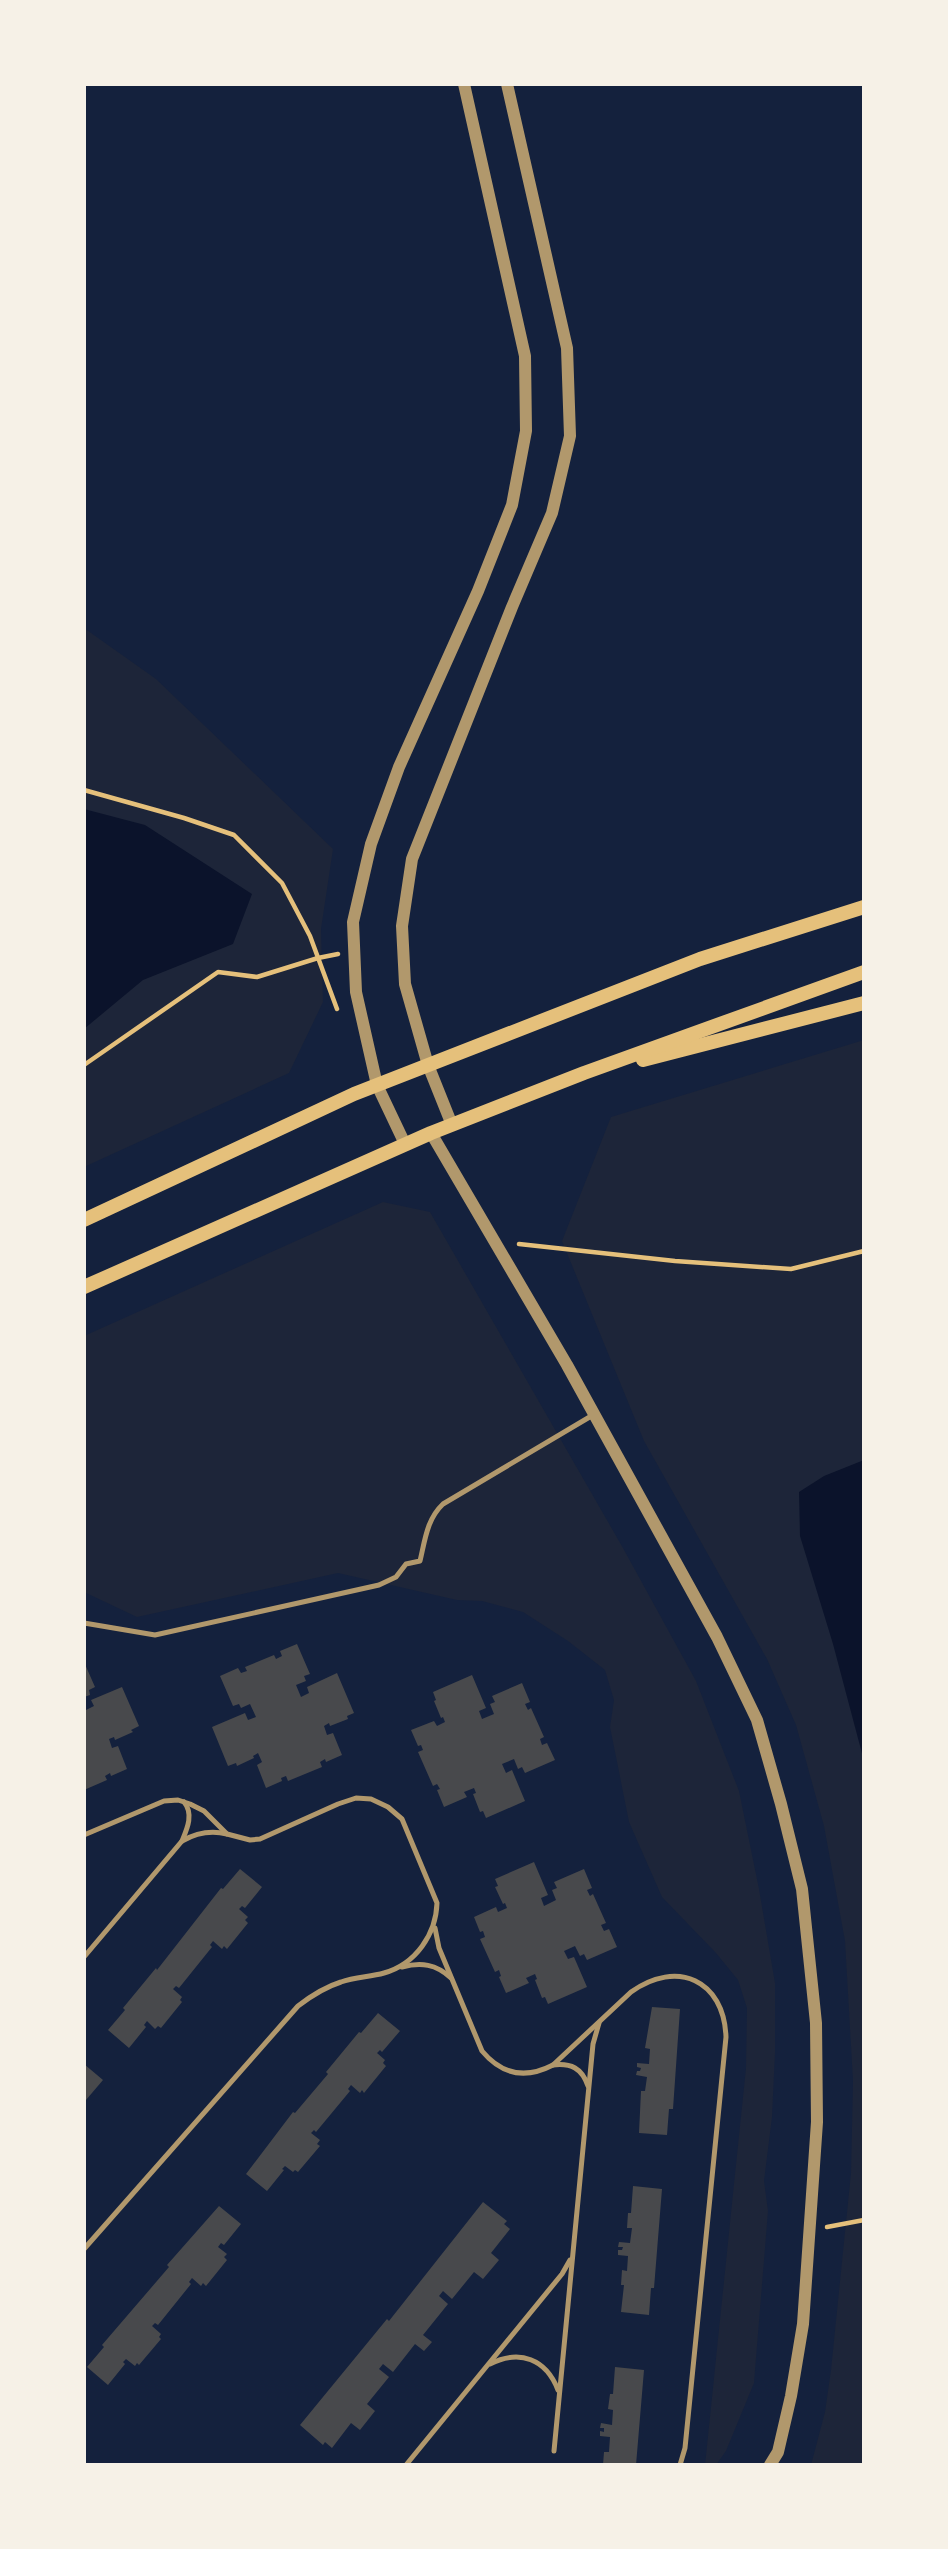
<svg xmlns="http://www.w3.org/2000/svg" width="948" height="2549" viewBox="0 0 948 2549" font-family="Signika,sans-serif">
<rect width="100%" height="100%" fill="#14213d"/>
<!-- green -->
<g fill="#1d2539">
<polygon points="84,628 156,679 333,849 321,929 323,1002 289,1073 84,1167"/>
<polygon points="864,1040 864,2465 811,2465 825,2412 831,2370 851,2173 853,2081 845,1941 824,1826 796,1725 767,1659 644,1441 562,1241 611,1117"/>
<polygon points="383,1202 430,1212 623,1548 696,1681 739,1791 759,1889 775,1983 775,2053 772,2117 764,2181 768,2211 754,2383 726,2451 716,2465 705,2465 746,2068 747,2008 738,1980 716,1953 662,1897 629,1822 610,1727 614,1700 605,1670 568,1641 523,1612 482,1601 457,1600 338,1573 137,1617 84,1592 84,1336"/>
</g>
<!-- water -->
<g fill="#0b132b">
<polygon points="84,809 145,825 252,894 233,944 143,980 84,1029"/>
<polygon points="864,1460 864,1761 833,1644 800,1536 799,1492 824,1476"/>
</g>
<!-- building -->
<g fill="#48494c">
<polygon points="297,1644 310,1674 304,1676 306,1681 296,1685 301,1697 309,1693 307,1687 337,1673 354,1713 347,1716 348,1719 330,1726 329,1723 324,1726 327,1735 333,1733 342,1755 326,1762 325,1759 320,1762 322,1767 288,1781 286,1776 281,1778 282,1781 266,1788 257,1765 262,1762 258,1753 253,1756 254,1758 237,1766 236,1763 228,1766 212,1727 245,1713 248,1720 256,1717 250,1704 241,1708 239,1704 233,1706 220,1676 238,1668 241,1673 247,1671 245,1667 274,1655 276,1659 282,1656 280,1651"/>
<polygon points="84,1662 95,1687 89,1690 90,1695 84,1697"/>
<polygon points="472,1675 486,1708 479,1711 482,1719 494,1714 490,1704 495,1702 492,1696 522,1683 530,1702 525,1704 528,1710 531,1708 544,1737 540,1739 542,1745 547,1743 555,1760 525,1773 522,1767 518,1769 514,1759 502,1764 506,1773 512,1770 525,1801 486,1818 483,1811 480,1812 473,1794 476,1793 474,1788 464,1792 467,1797 444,1807 437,1790 440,1789 437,1784 433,1786 418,1752 423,1750 421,1745 418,1746 411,1730 434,1721 437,1726 445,1722 443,1717 441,1718 434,1701 436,1700 433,1692"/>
<polygon points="122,1687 139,1726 131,1730 133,1732 115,1740 114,1737 109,1739 112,1748 118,1746 127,1769 111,1776 110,1773 105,1776 107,1780 84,1790 84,1711 94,1706 91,1700"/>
<polygon points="534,1862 548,1895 541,1898 544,1906 556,1900 552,1890 557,1888 554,1882 584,1869 592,1888 587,1890 590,1896 593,1894 606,1923 601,1925 604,1931 609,1929 617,1947 587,1960 584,1954 580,1956 575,1946 564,1951 568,1959 574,1957 587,1987 548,2004 545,1997 542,1998 535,1980 537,1979 535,1974 526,1978 529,1983 506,1993 499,1977 501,1976 499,1970 495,1972 480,1939 485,1937 483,1931 480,1932 474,1917 496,1907 498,1912 507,1908 505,1903 503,1904 495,1887 498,1886 495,1879"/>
<polygon points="240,1869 262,1887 245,1908 242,1906 239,1909 248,1917 245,1920 248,1923 227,1949 224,1946 222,1949 213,1941 210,1945 212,1947 179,1988 176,1986 173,1989 182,1997 180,2000 182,2002 161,2028 158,2026 155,2029 147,2021 144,2025 146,2027 129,2048 108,2030 125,2010 123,2008 156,1968 157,1970 221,1888 223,1889"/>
<polygon points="652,2007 680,2009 673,2109 669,2109 667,2135 639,2133 641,2091 645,2091 647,2077 636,2075 637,2071 640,2071 641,2068 637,2067 637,2063 649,2064 650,2049 645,2048"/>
<polygon points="378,2013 400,2031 382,2052 380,2050 377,2053 385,2060 383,2063 386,2066 364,2093 362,2090 360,2093 351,2085 348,2089 350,2091 316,2132 314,2130 311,2133 320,2140 317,2144 320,2146 298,2172 295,2170 293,2172 285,2166 282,2169 284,2170 267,2191 246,2174 293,2112 295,2113 328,2074 326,2072 359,2032 361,2033"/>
<polygon points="84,2064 103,2080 86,2100 84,2099"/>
<polygon points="633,2186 662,2189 654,2288 651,2288 649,2315 621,2312 624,2285 621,2285 622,2270 627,2271 628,2256 618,2255 618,2250 622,2250 623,2247 618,2247 619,2242 630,2243 632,2228 627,2228 628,2213 631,2213"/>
<polygon points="483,2202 507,2221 504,2224 510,2229 491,2253 499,2260 483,2279 474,2272 452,2299 443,2291 439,2296 448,2304 423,2335 432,2342 424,2351 415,2344 393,2372 383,2364 379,2369 389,2377 367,2404 375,2411 360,2430 351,2423 332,2448 325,2442 323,2445 300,2425 387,2319 389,2321"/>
<polygon points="219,2206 241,2224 224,2245 221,2243 218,2247 227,2254 224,2257 227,2260 206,2286 203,2283 201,2286 192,2278 189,2282 191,2284 158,2325 155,2323 152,2326 161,2334 159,2337 161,2339 139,2365 137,2363 135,2366 126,2359 123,2362 125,2364 108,2385 87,2367 104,2347 102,2345 169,2267 167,2265"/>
<polygon points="615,2367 644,2370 636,2465 603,2465 604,2452 609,2452 610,2437 600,2436 600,2431 604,2432 604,2428 600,2428 601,2423 612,2425 613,2410 608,2409 610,2394 613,2394"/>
</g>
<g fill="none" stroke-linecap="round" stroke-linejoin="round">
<!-- path -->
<g stroke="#e5c07b" stroke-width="4.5">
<polyline points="84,790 184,818 234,835 282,883 310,936 337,1009"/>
<polyline points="84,1065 218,972 257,977 318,958 338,954"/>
<polyline points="519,1244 675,1261 791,1269 864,1251"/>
<polyline points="827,2227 864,2220"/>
</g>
<!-- service -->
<g stroke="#b1986c" stroke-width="5">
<path d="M84,1623L155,1635L379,1585L396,1577L406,1564L420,1561C425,1540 427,1519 443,1504L593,1415"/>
<path d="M84,1835L164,1801L178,1800L190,1804L204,1811L227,1834L250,1840L260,1839L338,1804L356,1798L371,1799L388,1807L402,1819L437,1903C436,1934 416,1964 384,1973C370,1977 355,1977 341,1982C325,1987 311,1996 298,2006L84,2249"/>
<path d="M182,1841C187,1829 194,1814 184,1802"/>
<path d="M435,1928L439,1948L482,2051C502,2075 526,2079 553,2065L631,1992C677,1959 724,1980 726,2037L685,2448L680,2465"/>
<path d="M84,1957L182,1841C196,1833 211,1830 227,1834"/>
<path d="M402,1967C421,1962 436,1964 451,1978"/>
<path d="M553,2065C571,2063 582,2068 588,2086"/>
<path d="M490,2364C520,2349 546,2359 558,2390"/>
<polyline points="554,2451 593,2044 599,2023"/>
<polyline points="406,2465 562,2274 570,2260"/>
</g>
<!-- tertiary -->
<g stroke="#b1986c" stroke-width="12">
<polyline points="452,1125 428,1065 405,984 402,926 412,859 512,607 552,513 570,436 567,348 507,84"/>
<polyline points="431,1133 567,1365 717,1637 757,1720 781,1804 802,1889 816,2023 817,2122 803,2324 791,2396 778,2452 770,2465"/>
<polyline points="405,1144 377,1085 356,992 353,922 371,844 399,767 478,591 512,505 526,431 525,356 464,84"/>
</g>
<!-- secondary -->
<g stroke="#e5c07b" stroke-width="14">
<polyline points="643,1060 864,1003"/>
<polyline points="84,1220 354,1094 700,959 864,907"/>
<polyline points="84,1287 431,1133 584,1073 864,972"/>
</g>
</g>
<!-- border -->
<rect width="948" height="2549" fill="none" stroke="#f6f1e7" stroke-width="172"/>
</svg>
